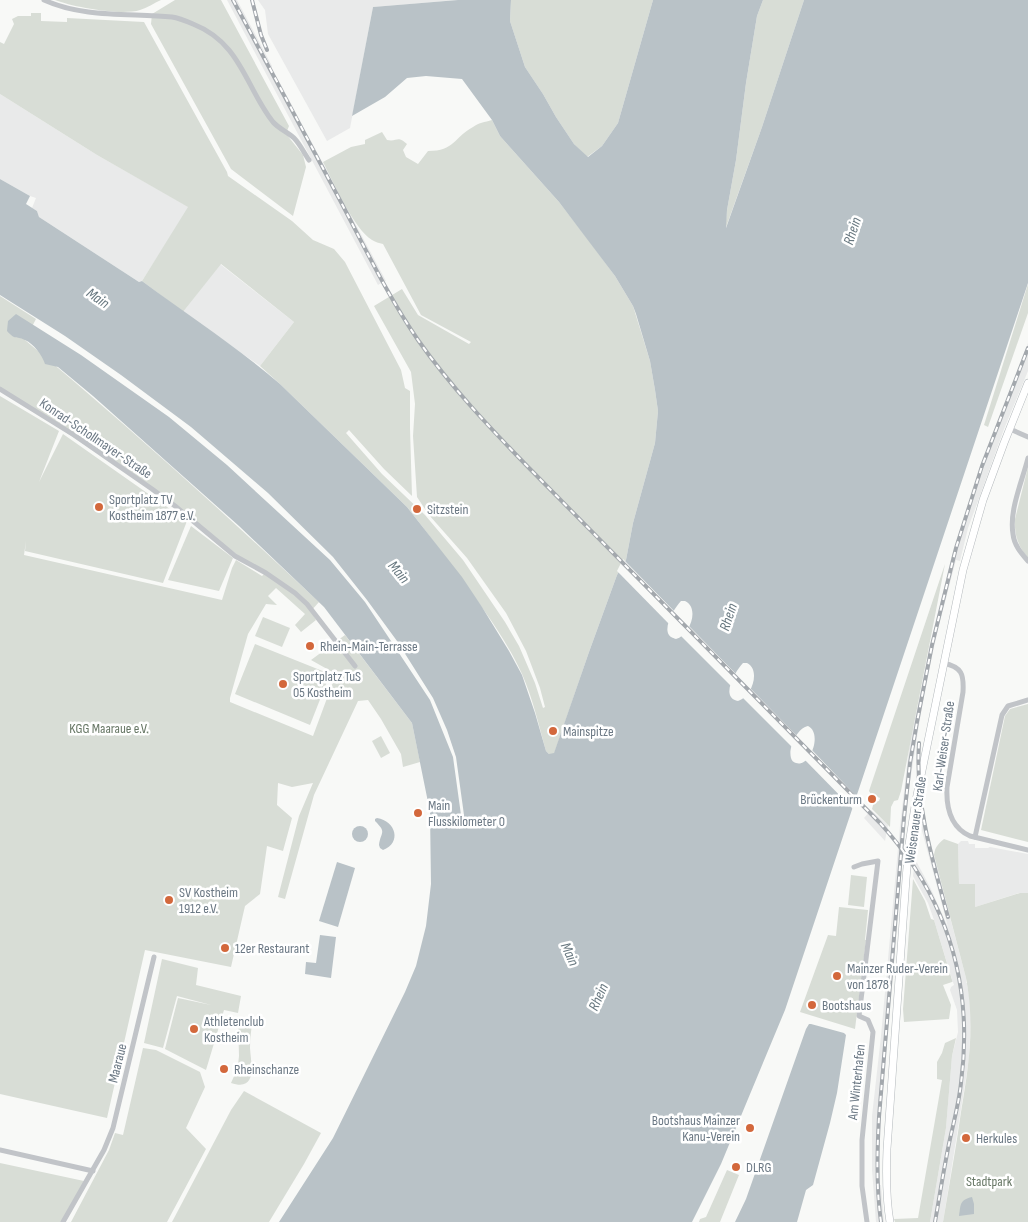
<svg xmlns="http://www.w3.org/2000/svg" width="1028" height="1222" viewBox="0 0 1028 1222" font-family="'Sofia Sans Condensed',sans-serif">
<rect width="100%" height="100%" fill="#f8f9f7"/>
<!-- built -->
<g fill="#e9eaea">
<polygon points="227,0 237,0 272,66 272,68 386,281 383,282 378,285"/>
<polygon points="258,0 458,0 373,7 350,128 327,141 268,34 265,10"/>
<polygon points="0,94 97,155 189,207 142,281 139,282 39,217 37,211 32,208 36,198 30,196 0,179"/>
<polygon points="220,264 294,322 260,366 183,312"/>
<polygon points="1028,343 1028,371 1004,429 978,501 968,528 960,561 956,560 939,625 926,683 919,725 907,801 881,1113 879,1160 879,1185 881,1185 884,1222 876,1222 872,1170 872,1116 881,1036 900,826 909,748 928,656 951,559 969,502 989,445"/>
<polygon points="871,810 888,825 885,841 864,818"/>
<polygon points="925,815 927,830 966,978 966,983 967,983 969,996 971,1019 969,1059 943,1222 930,1222 946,1128 952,1056 958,1032 957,1010 950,990 951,987 954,985 953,982 952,982 952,979 934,920 928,903 913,876 915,859 930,887 948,927 922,831 920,816"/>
<polygon points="961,841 968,841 969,844 975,844 975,848 988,848 990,847 1028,854 1028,893 1019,893 975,907 959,885 958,844"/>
</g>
<!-- green -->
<g fill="#d8ddd6">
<path d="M55,0H161C154,3 147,8 140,10C121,16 73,7 55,0Z"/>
<polygon points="175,0 221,0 289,126 287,131 287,135 303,155 306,167 293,216 231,169 151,24 152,14"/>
<polygon points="511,0 653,0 618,123 602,146 587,157 574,144 556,117 543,94 525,67 510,21"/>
<polygon points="763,0 804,0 762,127 725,230 727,210 736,160 746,83 757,16"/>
<path d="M31,13H41V21L67,22V18L144,22L227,172L228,176L292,221L313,240L334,249L345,262L401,370L405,388L410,391V428L412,496L384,469L349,430L346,433L382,474L425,515L463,560L505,622L519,646L535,683L543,708L545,707L540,688L526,651L506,613L467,558L429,515L417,497L413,436L415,404L411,372L374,306L402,289L418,315L469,344L471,342L421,315L383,244C379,243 375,242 372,240C354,229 333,182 323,162L351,147L365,144V140L382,132L387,140C398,142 397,135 407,144L403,150L406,157L418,164L428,151C455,151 454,137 473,127C478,123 485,122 492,120L500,136L559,202L590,242L615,276L633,306L650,361L655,390L658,411L655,443L633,523L626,560L617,575L589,652L554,754H549L546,751C539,726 533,699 522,674C506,639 481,606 458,574C441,552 425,529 407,507L280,384L260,366L294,322L221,264L183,312L142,281L188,207L97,155L0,94V42L4,44L14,24L12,19L18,16H31Z"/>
<polygon points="1028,284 1028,313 988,427 984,425"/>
<path d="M0,296L36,319L25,340C126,424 223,512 319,602L311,611L316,620L301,632L295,625L305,614L276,588L268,596L277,605L266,604L248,634L230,698V702L313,736L336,674L311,660L345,635L412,723L420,762L403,767L401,754L381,719L368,700L358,701L314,795L285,899L278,897L299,816L313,783L292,787L278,783L277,805L292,818L283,851L267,846L260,894L245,906L231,967L145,950L107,1118L0,1094V396L59,431L39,482L63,434L187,521L163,583L25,551L26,541L24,555L222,600L232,568L236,560L262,576L265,573L248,563L152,489L0,389Z"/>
<path d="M1028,467V558C1018,547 1014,534 1015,519Z"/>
<polygon points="191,526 233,558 219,591 168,580"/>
<polygon points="945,564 901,791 898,800 894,801 891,807 890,827 872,809 874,802 879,801 880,798 871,794 869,791"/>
<polygon points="263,617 290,628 282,647 255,636"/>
<polygon points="255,644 330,674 310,725 235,694"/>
<polygon points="1028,704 1028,842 981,830 1005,716 1010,709"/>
<polygon points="381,736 390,753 381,758 372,741"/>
<path d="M944,839L958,844L959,884H975V907L1020,893H1028V1222H943C949,1185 956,1149 961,1112C969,1064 975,1026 966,978L934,855C935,847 938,844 944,839Z"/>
<polygon points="851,875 867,877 864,907 848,905"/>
<polygon points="913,879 925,901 931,919 934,920 952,980 952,982 943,985 951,1005 949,1019 904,1022 903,1009"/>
<polygon points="839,907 868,910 865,940 866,940 855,1029 800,1012 828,935 836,936"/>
<polygon points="162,959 198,968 196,985 241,996 238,1013 224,1010 206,1070 165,1049 178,998 211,1005 177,996 163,1048 144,1043"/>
<path d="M238,1017L253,1019C251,1029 250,1039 250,1048C251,1064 258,1092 231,1083L235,1074L240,1075L242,1072V1068L238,1065L239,1056Z"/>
<polygon points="956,1038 952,1056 946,1128 930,1222 895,1222 894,1219 918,1218 942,1080 937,1079 937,1062 942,1053 945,1043"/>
<polygon points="143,1048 156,1050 200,1072 205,1087 186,1128 206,1149 167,1222 71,1222 109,1150 115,1133 123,1135"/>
<polygon points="244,1091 321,1133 304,1164 269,1222 172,1222 231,1110"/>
<polygon points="0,1163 84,1181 62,1222 0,1222"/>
<polygon points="727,1170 739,1175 720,1222 699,1222 700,1219 706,1217"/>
</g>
<!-- water -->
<g fill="#b9c2c7" fill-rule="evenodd">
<path d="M458,0H511L510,21L525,67L543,94L556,117L574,144L588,157L602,146L618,123L653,0H763L757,16L746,83L736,160L727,210L726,228L762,127L804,0H1028V283L785,1010L721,1164L692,1222H279L333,1138L405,992L416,966L426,926L431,884L430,812L412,723L324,607L239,526L93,396L58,367L45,364C42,355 34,344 25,340C15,335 16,341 7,331L8,321L16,314L81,355L169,417L227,465L330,560L365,602L393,644L430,700L453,757L461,815H464L456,757L447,730L433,698L397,641L367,600L333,557L268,493L191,427L121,375L65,336L0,295V179L30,196L26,204L37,211L39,217L139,282L142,281C188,315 237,347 280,384L407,507L462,577L482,607L509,651L522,675L535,713L546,751L549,754L554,753L589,652L617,575L626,560L633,523L655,443L658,411L655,390L650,361L636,314L633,306L615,276L559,202L500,136L492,120L462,79L426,76L407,78L385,97L352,116L373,7ZM681,601H685C700,608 690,635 676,639C674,638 671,638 669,635C663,627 675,607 681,601ZM743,663H747C761,670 752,697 738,701C735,700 733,700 731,697C725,689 737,669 743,663ZM808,726C823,733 810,768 796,763C793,762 792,761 791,758C788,748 797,728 808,726Z"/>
<path d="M377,818C396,821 402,843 383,850L380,848L379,845C381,831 387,833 375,821V819Z"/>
<circle cx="360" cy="834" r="8"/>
<polygon points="337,862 355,868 338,927 319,921"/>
<polygon points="320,935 336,937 331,978 305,974 306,962 316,963"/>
<polygon points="809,1024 811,1024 844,1033 846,1035 837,1093 830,1123 813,1185 806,1190 797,1222 735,1222 746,1199 806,1029"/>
<path d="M972,1197L974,1204V1214L959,1216C961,1205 959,1200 972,1197Z"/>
</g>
<!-- pier -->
<g fill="#f8f9f7">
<polygon points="623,559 675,612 671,626 617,571"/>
<polygon points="687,624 737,675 733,688 680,635 683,632"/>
<polygon points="749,687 798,737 794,749 742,697 745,693"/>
<polygon points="810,748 858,798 854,810 804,759"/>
</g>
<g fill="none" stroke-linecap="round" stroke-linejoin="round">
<defs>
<path id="secondary" d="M890,1222C886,1198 886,1174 887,1149L906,879L909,844L916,800L963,570L983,500L1004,443L1028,383"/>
</defs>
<!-- secondary casing -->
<use href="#secondary" stroke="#b3b8bc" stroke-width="8"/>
<!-- street -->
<g stroke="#c1c4c8" stroke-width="5">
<path d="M44,0C83,18 130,13 172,17C179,18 186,21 193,24C241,43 245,86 273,122C279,129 288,132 294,138C300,144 304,153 309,160"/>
<polyline points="0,389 74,435 152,489 175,506 235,556 266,573 295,593 307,604 355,666"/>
<polyline points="1010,429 1028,437"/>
<path d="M1028,458C1022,482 1009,510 1013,534C1014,545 1021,553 1028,561"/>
<path d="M943,663C962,667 964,674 963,692L947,787C946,807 950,827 970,836L1028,850"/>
<polyline points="975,837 1002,715 1008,706 1028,700"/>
<polyline points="854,867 862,864 878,861 859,1016 868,1020 873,1032 862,1140 862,1186 867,1222"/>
<polyline points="0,1150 93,1171"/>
<polyline points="63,1222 104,1150 113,1128 154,957"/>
</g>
<!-- secondary -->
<use href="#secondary" stroke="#fff" stroke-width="7"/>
<defs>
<g id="rail">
<path d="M233,0C270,68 306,136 342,204C366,250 389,298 418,340C451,387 490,428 530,469L880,823C947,897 974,984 961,1083C959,1102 954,1121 950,1139C944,1167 940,1194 935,1222"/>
<polyline points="252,0 261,35 267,50"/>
<path d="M919,743C915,805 932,858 948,917"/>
<path d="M881,1222C876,1187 877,1152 879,1117L904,818L910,763L917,722L932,645L956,548L982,466L1028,348"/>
</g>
</defs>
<!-- rail casing -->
<use href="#rail" stroke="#a3a8ad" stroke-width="4"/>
<!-- rail -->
<use href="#rail" stroke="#fff" stroke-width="2" stroke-dasharray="5.5" stroke-linecap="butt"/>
</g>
<!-- markers -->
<g fill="#d3683c" stroke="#fff" stroke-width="2">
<circle cx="99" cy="507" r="5"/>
<circle cx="417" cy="509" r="5"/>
<circle cx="310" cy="646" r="5"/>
<circle cx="283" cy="684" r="5"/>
<circle cx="553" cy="731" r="5"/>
<circle cx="872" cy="799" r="5"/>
<circle cx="418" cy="813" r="5"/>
<circle cx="169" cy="900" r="5"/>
<circle cx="225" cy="948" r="5"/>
<circle cx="837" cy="976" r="5"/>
<circle cx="812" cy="1005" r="5"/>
<circle cx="194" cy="1029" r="5"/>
<circle cx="224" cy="1069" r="5"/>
<circle cx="750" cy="1128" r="5"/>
<circle cx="966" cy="1138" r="5"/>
<circle cx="736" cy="1167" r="5"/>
</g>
<g text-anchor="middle" stroke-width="5" stroke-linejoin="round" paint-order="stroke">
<!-- street labels -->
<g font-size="14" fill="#6b7884" stroke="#fff">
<text transform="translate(96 438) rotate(34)" y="5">Konrad-Schollmayer-Straße</text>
<text transform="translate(943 746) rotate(-82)" y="5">Karl-Weiser-Straße</text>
<text transform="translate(915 820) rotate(-82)" y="5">Weisenauer Straße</text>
<text transform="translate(117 1063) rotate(-76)" y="5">Maaraue</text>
<text transform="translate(856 1082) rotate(-84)" y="5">Am Winterhafen</text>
</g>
<!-- poi labels -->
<g font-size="14" fill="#6b7884" stroke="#fff" text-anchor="start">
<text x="109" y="504">Sportplatz TV<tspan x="109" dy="16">Kostheim 1877 e.V.</tspan></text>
<text x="427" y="514">Sitzstein</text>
<text x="320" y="651">Rhein-Main-Terrasse</text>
<text x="293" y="681">Sportplatz TuS<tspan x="293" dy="16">05 Kostheim</tspan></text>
<text x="563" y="736">Mainspitze</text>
<text x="862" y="804" text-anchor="end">Brückenturm</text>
<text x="428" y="810">Main<tspan x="428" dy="16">Flusskilometer 0</tspan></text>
<text x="179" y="897">SV Kostheim<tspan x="179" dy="16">1912 e.V.</tspan></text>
<text x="235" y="953">12er Restaurant</text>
<text x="847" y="973">Mainzer Ruder-Verein<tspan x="847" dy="16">von 1878</tspan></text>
<text x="822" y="1010">Bootshaus</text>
<text x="204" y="1026">Athletenclub<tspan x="204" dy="16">Kostheim</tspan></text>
<text x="234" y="1074">Rheinschanze</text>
<text x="740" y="1125" text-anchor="end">Bootshaus Mainzer<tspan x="740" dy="16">Kanu-Verein</tspan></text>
<text x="976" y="1143">Herkules</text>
<text x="746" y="1172">DLRG</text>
</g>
<!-- park labels -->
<g font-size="14" fill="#677765" stroke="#fff">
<text x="109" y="733">KGG Maaraue e.V.</text>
<text x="989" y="1186">Stadtpark</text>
</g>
<!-- water labels -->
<g font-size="15" font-style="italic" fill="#67777f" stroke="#fff">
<text transform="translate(852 231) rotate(-72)" y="5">Rhein</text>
<text transform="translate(98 298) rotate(35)" y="5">Main</text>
<text transform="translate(399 572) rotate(50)" y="5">Main</text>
<text transform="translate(728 617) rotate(-72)" y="5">Rhein</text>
<text transform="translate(570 954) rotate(66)" y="5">Main</text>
<text transform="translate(598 997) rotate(-66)" y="5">Rhein</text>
</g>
</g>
</svg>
